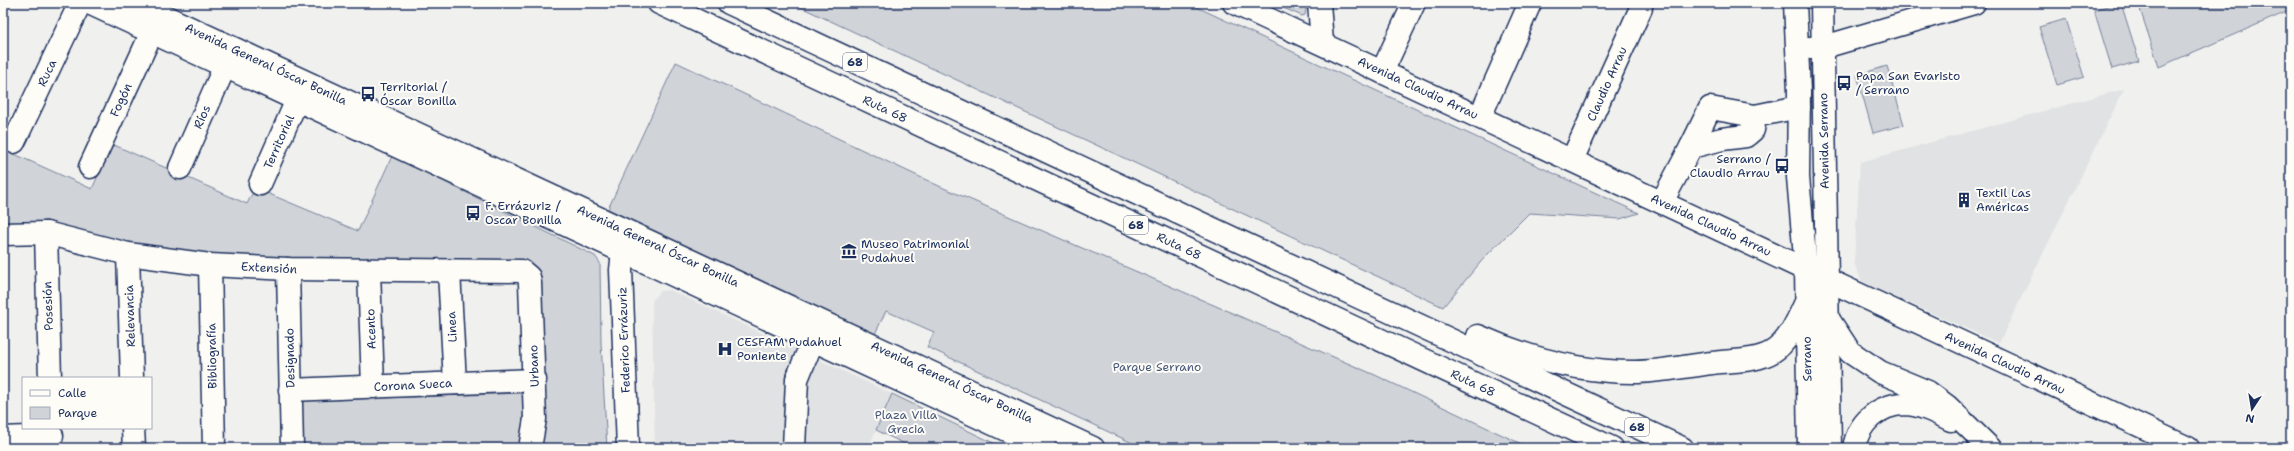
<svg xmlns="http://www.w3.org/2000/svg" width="2294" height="451" viewBox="0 0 2294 451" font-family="'Shantell Sans',sans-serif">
<rect width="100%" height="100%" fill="#f0f0ee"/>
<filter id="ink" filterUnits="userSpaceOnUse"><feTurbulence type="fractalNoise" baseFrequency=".025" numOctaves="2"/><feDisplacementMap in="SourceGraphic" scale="8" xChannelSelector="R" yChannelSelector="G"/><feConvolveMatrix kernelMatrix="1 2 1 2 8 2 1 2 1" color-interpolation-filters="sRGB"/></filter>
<g filter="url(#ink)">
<!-- built -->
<g fill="#e0e2e3">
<polygon points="2124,89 1999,343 1862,282 1854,263 1860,162"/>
<polygon points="670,290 892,394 868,448 655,448 652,305 653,299 660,291"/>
</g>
<!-- green -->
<g fill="#d0d3d8" stroke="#76819b">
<polygon points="792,3 1188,3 1639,213 1620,219 1529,213 1485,257 1443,307"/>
<polygon points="1272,3 1307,3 1305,15 1302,16"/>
<polygon points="2117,3 2121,3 2139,61 2112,69 2094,10"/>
<polygon points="2138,3 2291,3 2291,10 2159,67"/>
<polygon points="2066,19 2084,77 2057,85 2039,27"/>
<polygon points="676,62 939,186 1375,375 1530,448 1143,448 927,347 934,332 886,311 875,334 608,209"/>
<polygon points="1887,66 1904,125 1873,133 1857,75"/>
<polygon points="112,144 247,204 255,188 358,231 392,156 595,256 600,263 601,343 607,448 301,448 299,401 524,393 534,269 206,258 3,226 3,149 92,189"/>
<polygon points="892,394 1004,448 913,448 876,430"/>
</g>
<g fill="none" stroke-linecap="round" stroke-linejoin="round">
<defs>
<g id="minor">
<polyline points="1234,3 2188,448"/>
<polyline points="1319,3 1322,43"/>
<polyline points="1795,3 1799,92 1798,177 1806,269 1809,448"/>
<polyline points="1822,3 1830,448"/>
<polyline points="1810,48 1824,47 1974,3"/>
<polyline points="1382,72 1414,3"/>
<polyline points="1480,117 1530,3"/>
<polyline points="14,142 80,3"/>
<polyline points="1691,147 1710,108 1755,116 1799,107"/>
<polyline points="1572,160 1641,8"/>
<polyline points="90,167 152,32"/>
<polyline points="180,168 225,66"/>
<polyline points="260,184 297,100"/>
<polyline points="1662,202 1691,147 1722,139 1746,136 1753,130 1755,116"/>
<polyline points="46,233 50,378"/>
<polyline points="3,234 46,233 128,254 210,265 288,269 522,271 529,277 530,283 535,419 530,448"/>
<polyline points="128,254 132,378"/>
<polyline points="210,265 214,448"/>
<polyline points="288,269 292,448"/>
<polyline points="369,270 373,387"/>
<polyline points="449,271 455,383"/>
<polyline points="290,390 535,380"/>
<polyline points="133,428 134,448"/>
<polyline points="3,438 52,436"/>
<polyline points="628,448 621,270 623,251 630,234"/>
<polyline points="794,448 797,379 813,340"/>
</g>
<g id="major">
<polyline points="89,3 1045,448"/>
<polyline points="136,3 1093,448"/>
</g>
<g id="highway">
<polyline points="659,3 1612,448"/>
<polyline points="729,3 1682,448"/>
<polyline points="1829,320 1850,352 1880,372 1928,392 1947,406 1990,448"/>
<path d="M1478,336C1527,358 1579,372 1634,372C1660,372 1686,366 1712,363C1732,360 1755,362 1772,352C1789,342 1798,319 1806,302"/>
<path d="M1854,448C1858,423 1878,405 1904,404C1920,404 1937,413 1951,420"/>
</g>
</defs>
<!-- minor casing -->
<use href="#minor" stroke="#1b2f5e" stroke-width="25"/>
<!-- major casing -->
<use href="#major" stroke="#1b2f5e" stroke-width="25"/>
<!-- highway casing -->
<use href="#highway" stroke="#1b2f5e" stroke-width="25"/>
<!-- minor -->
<use href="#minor" stroke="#fdfcf7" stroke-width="22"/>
<!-- major -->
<use href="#major" stroke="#fdfcf7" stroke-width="22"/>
<!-- highway -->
<use href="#highway" stroke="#fdfcf7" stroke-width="22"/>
</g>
</g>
<!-- icons -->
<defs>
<symbol id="bus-bare" viewBox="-9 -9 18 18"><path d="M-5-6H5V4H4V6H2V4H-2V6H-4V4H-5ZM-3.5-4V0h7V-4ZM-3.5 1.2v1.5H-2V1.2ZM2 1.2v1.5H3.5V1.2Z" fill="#1b2f5e" stroke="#fdfcf7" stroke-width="2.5" paint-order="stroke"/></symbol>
<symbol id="building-bare" viewBox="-9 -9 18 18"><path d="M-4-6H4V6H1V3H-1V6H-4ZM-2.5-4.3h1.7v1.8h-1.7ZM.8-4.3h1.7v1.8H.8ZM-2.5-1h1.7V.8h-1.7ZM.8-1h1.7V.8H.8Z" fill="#1b2f5e" stroke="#fdfcf7" stroke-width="2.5" paint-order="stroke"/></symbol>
<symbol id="museum-bare" viewBox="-9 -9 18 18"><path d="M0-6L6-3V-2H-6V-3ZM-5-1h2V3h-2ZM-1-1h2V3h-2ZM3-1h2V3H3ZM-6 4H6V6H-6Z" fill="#1b2f5e" stroke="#fdfcf7" stroke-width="2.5" paint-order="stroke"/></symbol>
<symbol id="hospital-bare" viewBox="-9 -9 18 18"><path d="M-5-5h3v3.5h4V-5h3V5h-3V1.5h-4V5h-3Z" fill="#1b2f5e" stroke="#fdfcf7" stroke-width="2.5" paint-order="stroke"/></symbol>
</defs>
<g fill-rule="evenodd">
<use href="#bus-bare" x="1833" y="72" width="22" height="22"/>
<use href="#bus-bare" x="357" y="83" width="22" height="22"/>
<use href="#bus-bare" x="1771" y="155" width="22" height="22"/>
<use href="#building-bare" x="1953" y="189" width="22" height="22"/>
<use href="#bus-bare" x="462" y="202" width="22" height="22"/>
<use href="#museum-bare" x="838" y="240" width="22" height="22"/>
<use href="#hospital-bare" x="714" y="338" width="22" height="22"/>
</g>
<g text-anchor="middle" stroke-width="4" stroke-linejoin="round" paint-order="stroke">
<!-- shield labels -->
<g fill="#fdfcf7" stroke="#5f6c8c" stroke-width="1">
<rect x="843" y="53" width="24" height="18" rx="3"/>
<rect x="1124" y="216" width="24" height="18" rx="3"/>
<rect x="1625" y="418" width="24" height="18" rx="3"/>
</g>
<g font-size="11" font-weight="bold" fill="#1b2f5e">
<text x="855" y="66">68</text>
<text x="1136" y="229">68</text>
<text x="1637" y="431">68</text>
</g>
<!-- street labels -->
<g font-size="12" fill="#1b2f5e" stroke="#fdfcf7">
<text transform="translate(266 64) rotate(25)" y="4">Avenida General Óscar Bonilla</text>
<text transform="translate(47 73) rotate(-65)" y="4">Ruca</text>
<text transform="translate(1607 84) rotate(-66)" y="4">Claudio Arrau</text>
<text transform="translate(1418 88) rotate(25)" y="4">Avenida Claudio Arrau</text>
<text transform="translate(121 100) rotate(-65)" y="4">Fogón</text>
<text transform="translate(885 109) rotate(25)" y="4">Ruta 68</text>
<text transform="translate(202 117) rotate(-66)" y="4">Ríos</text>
<text transform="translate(1824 141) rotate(-91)" y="4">Avenida Serrano</text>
<text transform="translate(279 142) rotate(-66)" y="4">Territorial</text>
<text transform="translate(1711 225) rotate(25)" y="4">Avenida Claudio Arrau</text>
<text transform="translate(658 246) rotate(25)" y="4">Avenida General Óscar Bonilla</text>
<text transform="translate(1179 246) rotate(25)" y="4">Ruta 68</text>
<text transform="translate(269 268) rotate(3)" y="4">Extensión</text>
<text transform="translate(48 306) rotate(-92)" y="4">Posesión</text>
<text transform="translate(130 316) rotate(-92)" y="4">Relevancia</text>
<text transform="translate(452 327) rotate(-93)" y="4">Linea</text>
<text transform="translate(371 329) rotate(-92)" y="4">Acento</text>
<text transform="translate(624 340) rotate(-92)" y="4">Federico Errázuriz</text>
<text transform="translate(212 356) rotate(-91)" y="4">Bibliografía</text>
<text transform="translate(290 358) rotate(-91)" y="4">Designado</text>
<text transform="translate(1807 359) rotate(-91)" y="4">Serrano</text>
<text transform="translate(2005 363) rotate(25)" y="4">Avenida Claudio Arrau</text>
<text transform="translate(534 366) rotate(-92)" y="4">Urbano</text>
<text transform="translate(952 382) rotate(25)" y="4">Avenida General Óscar Bonilla</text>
<text transform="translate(1473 383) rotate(25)" y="4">Ruta 68</text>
<text transform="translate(413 385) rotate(-3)" y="4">Corona Sueca</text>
</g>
<!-- poi labels -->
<g font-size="12" fill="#1b2f5e" stroke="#fdfcf7" text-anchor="start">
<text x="1856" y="80">Papa San Evaristo<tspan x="1856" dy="14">/ Serrano</tspan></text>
<text x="380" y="91">Territorial /<tspan x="380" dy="14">Óscar Bonilla</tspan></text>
<text x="1770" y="163" text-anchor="end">Serrano /<tspan x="1770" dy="14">Claudio Arrau</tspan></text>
<text x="1976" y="197">Textil Las<tspan x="1976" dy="14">Américas</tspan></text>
<text x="485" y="210">F. Errázuriz /<tspan x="485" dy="14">Oscar Bonilla</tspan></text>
<text x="861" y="248">Museo Patrimonial<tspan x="861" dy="14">Pudahuel</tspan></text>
<text x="737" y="346">CESFAM Pudahuel<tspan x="737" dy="14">Poniente</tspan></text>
</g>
<!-- park labels -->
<g font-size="12" fill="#48587c" stroke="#fdfcf7">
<text x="1157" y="371">Parque Serrano</text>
<text x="906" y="419">Plaza Villa<tspan x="906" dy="14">Grecia</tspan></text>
</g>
</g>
<!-- margin -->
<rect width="2294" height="451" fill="none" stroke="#fdfcf7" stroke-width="16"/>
<rect x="8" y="8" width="2278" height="435" fill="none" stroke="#1b2f5e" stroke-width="1.5" filter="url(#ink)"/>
<!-- legend -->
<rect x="22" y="377" width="130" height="52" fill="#fdfcf7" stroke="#a3aaba"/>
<rect x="30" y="390" width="20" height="6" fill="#fdfcf7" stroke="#a3aaba"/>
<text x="58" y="397" font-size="12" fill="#1b2f5e">Calle</text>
<rect x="30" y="407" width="20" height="12" fill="#d0d3d8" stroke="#a3aaba"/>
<text x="58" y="417" font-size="12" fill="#1b2f5e">Parque</text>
<!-- north arrow -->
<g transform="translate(2252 409) rotate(192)" stroke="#fdfcf7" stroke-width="3" paint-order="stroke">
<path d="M0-3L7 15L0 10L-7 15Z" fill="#1b2f5e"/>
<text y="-6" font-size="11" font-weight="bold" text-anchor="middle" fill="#1b2f5e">N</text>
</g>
</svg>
